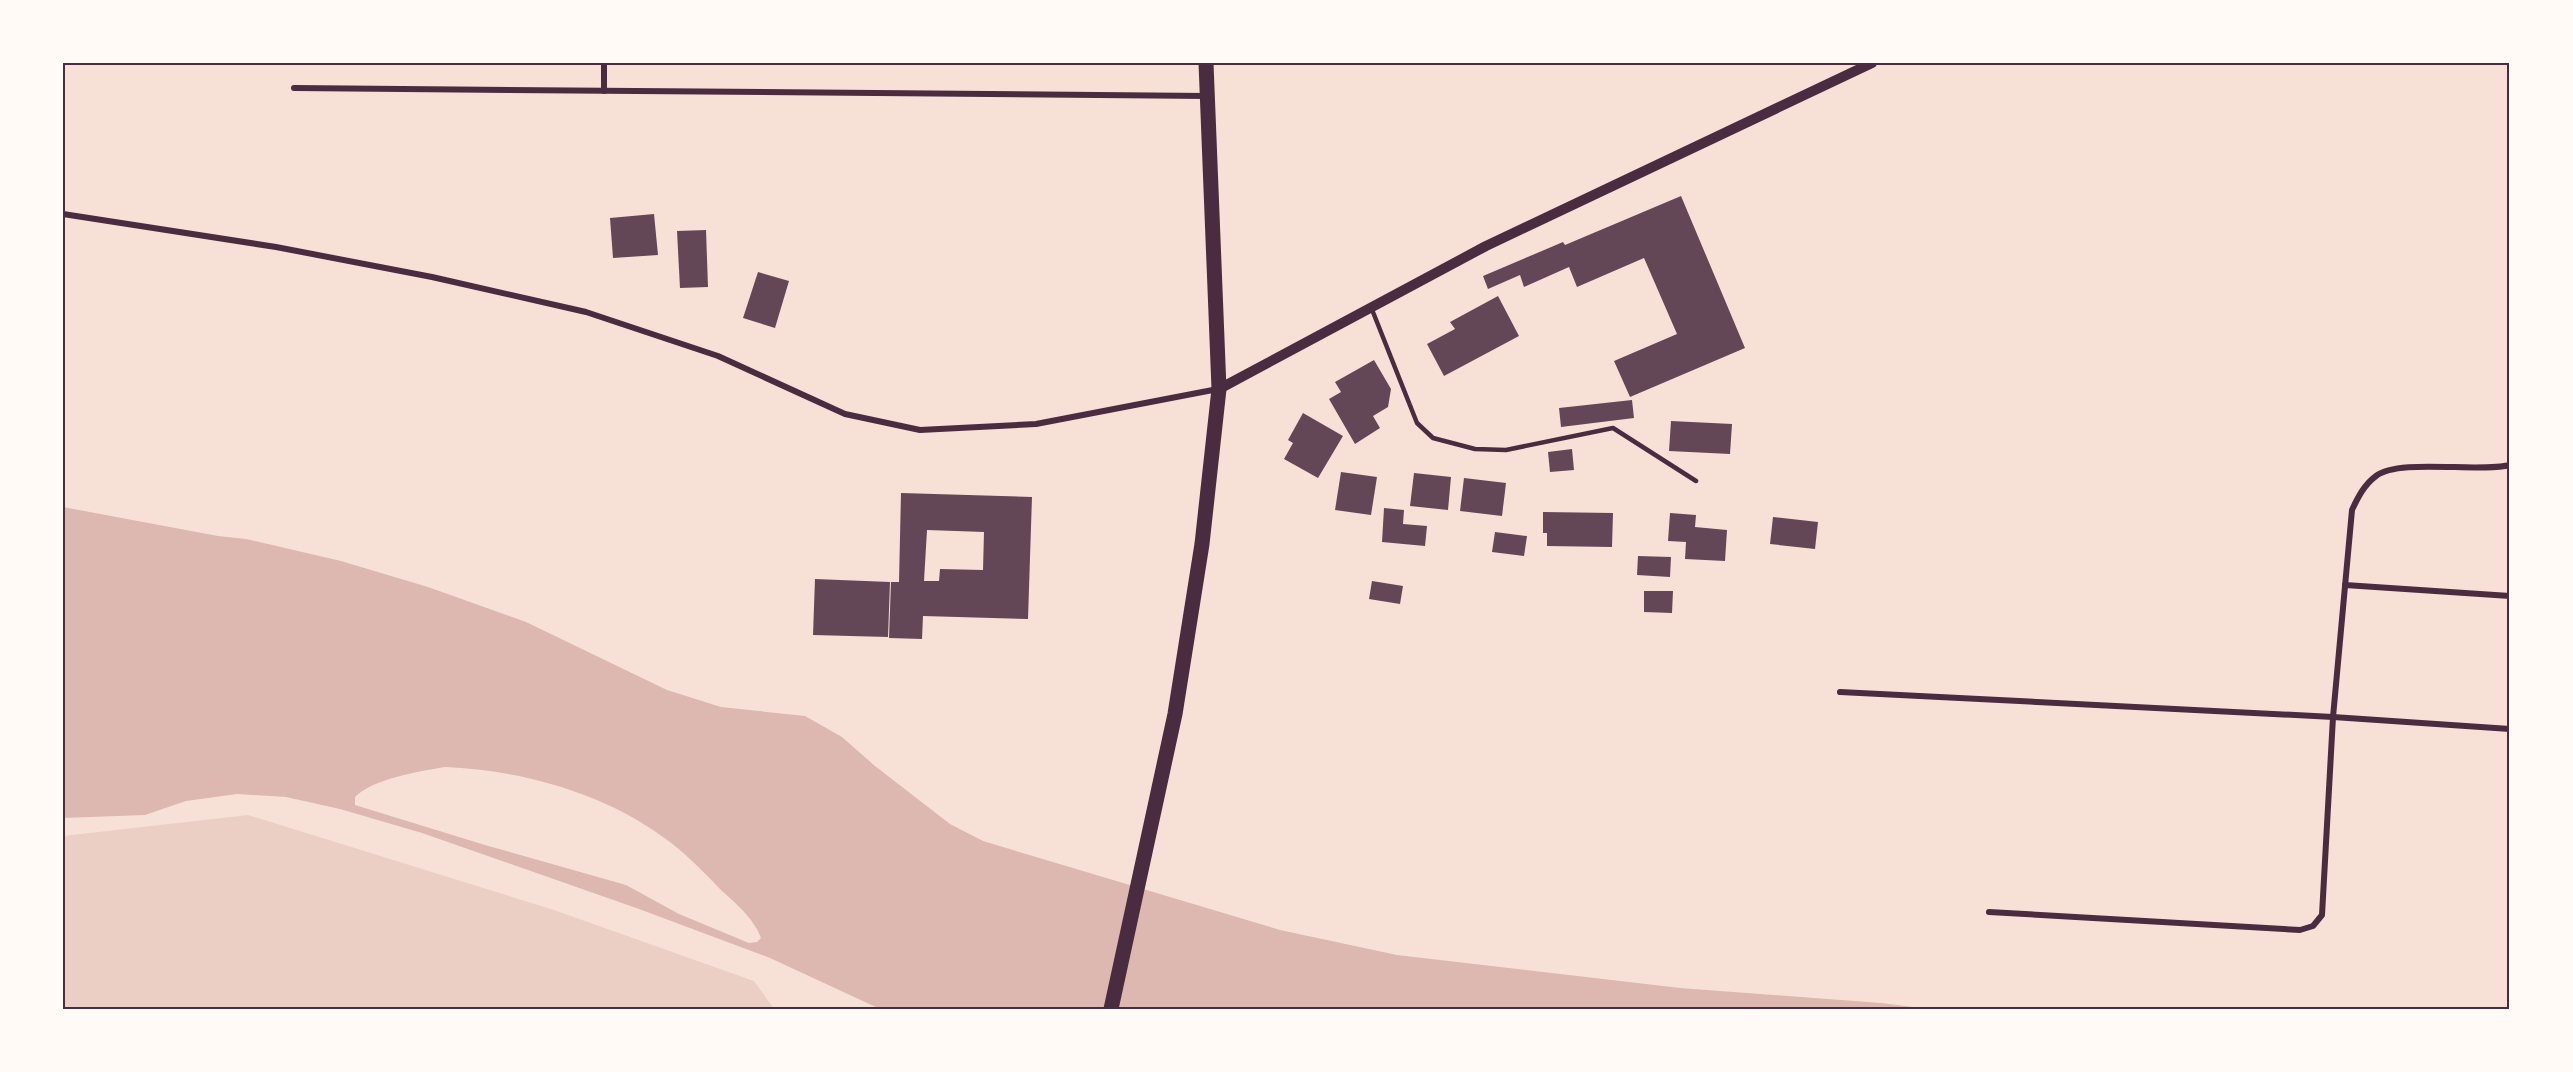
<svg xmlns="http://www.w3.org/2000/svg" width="2573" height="1072" viewBox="0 0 2573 1072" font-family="'PT Sans',sans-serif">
<rect width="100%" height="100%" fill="#f7e1d7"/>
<!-- green -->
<polygon fill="#ebcfc5" points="248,815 554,910 754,981 774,1009 63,1009 63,836"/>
<!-- water -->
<path fill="#dcb8b0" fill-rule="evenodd" d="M63,507L218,536L246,539L341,561L428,587L526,622L667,690L721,707L805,716L842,737L875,766L950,824L983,841L1280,930L1397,955L1680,988L1881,1003L1929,1009H880L770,958L639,909L422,833L340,809L286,797L237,794L186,801L145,815L63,818ZM445,767C523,770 608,794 670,842C688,856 704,872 720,889C735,903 754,918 761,938L757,942L749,943L679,914L626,885L485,845L355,805V797C372,779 421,771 445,767Z"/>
<!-- building -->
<g fill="#644757" fill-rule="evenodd">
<polygon points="1681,196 1745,348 1630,397 1614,361 1677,334 1644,258 1577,287 1569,267 1524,287 1520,275 1488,289 1483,276 1563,242 1565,245"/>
<polygon points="654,214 658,255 613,258 610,218"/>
<polygon points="706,230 708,287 680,288 677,231"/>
<polygon points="758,272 789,281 775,328 743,318"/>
<polygon points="1498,296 1519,336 1444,376 1427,344 1455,329 1450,322"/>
<polygon points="1374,360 1391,389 1388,407 1373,416 1380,428 1355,444 1329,399 1341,392 1335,382"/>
<polygon points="1632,400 1634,418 1561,427 1559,408"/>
<polygon points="1303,413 1343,436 1318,478 1284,459 1293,443 1288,440"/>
<polygon points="1671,421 1732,424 1730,454 1669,451"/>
<polygon points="1572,449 1574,470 1550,472 1548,452"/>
<polygon points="1341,472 1377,477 1371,515 1335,510"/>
<polygon points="1414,473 1451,477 1448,510 1410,506"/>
<polygon points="1464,478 1506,483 1502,516 1460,511"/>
<path d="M901,493L1032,497L1028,619L923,616L922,639L889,638L891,582H899ZM927,530L984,532L983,570L940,569L939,581H924Z"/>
<polygon points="1384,508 1404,510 1403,524 1427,526 1425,546 1382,542"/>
<polygon points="1543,512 1613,513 1612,547 1547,546 1547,533 1543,533"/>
<polygon points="1670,513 1696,515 1695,527 1727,530 1725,561 1685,559 1686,542 1668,541"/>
<polygon points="1773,517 1818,522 1815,549 1770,544"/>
<polygon points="1495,532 1527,536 1524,556 1492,552"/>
<polygon points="1638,556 1671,557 1670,577 1637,575"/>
<polygon points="815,579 890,582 888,637 813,635"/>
<polygon points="1372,581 1403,586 1400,604 1369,599"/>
<polygon points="1644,591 1673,591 1672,613 1644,612"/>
</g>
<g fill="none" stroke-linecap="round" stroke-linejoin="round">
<!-- service -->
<polyline stroke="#4a2c40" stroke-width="4.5" points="1371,307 1417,423 1433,438 1475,449 1506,450 1613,428 1696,481"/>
<!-- minor -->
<g stroke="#4a2c40" stroke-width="6">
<polyline points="294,88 1207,96"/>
<polyline points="604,91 604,63"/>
<polyline points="63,214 276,247 432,277 586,312 718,356 845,414 920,430 1036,424 1218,389"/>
<polyline points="2345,585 2510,596"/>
<polyline points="1840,692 2333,717 2510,729"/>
<path d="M1989,912L2300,930L2313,926L2322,915L2333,717L2352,510C2358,497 2364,485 2376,476C2399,458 2478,473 2510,465"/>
</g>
<!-- tertiary -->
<polyline stroke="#4a2c40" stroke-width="10" points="1219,389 1486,246 1872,63"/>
<!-- primary -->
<polyline stroke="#4a2c40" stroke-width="15" points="1111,1009 1175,714 1202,544 1219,389 1206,63"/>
</g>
<!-- border -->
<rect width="2573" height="1072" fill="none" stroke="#fffaf5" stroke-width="129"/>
<rect x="64" y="64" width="2444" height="944" fill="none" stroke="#4a2c40" stroke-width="2"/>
</svg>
